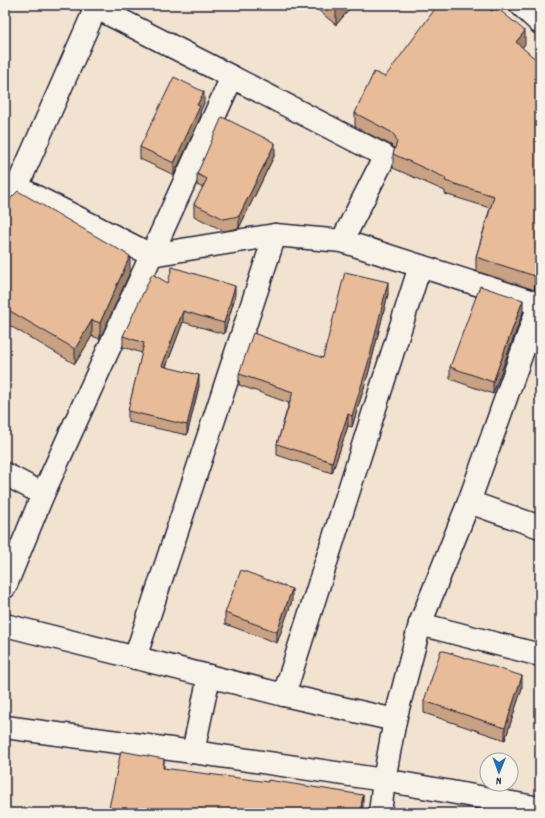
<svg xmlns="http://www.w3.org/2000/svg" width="545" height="818" viewBox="0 0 545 818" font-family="Dekko,sans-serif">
<rect width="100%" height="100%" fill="#f2e2d0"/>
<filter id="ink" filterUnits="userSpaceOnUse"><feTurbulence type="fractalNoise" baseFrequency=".025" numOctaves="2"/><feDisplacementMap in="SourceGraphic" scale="8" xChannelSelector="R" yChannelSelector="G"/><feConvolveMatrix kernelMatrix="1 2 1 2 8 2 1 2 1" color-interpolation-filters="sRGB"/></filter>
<g filter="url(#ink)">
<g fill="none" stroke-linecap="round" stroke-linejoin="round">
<defs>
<g id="street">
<polyline points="521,5 540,23"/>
<polyline points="232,77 385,156 342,241"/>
<polyline points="17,187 151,255 275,235 342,241 539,304"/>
<polyline points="5,203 17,187 97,5"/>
<polyline points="5,474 43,494"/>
<polyline points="469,502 540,527"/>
<polyline points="5,587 43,494 232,77 91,5"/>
<polyline points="420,624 540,655"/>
<polyline points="5,625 284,695 395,720"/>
<polyline points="135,658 275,235"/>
<polyline points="284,695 420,266"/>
<polyline points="5,727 193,752 384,780 540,808"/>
<polyline points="193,752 209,676"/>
<polyline points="380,813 384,780 395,720 420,624 469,502 540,302"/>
</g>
</defs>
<!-- street casing -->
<use href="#street" stroke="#22223b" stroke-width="25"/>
<!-- street -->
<use href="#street" stroke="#f7f3e8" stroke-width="22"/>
</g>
<!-- wall -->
<g fill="#c8a283" stroke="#22223b">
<polygon points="312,5 353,5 336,25"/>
<polygon points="525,44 522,48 540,63 535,290 476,271 476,257 490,208 445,194 445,191 393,168 393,154 395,149 391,145 355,127 355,113 385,77"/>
<polygon points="204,103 200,112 200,118 174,175 140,159 140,147"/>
<polygon points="275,154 239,228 224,231 194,216 194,204 203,188 197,185 197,174"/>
<polygon points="5,202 130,272 100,339 92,336 75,364 5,323"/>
<polygon points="168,283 235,297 224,334 183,322 166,367 199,386 187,435 128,422 128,411 142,353 123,347 123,336"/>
<polygon points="388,294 369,371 352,427 348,426 332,473 277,455 277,444 289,403 239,385 239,374 323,358"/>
<polygon points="523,312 493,394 450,379 450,367"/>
<polygon points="292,601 277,643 225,624 225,613"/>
<polygon points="522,688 505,740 424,713 424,701"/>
</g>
<!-- shaded-wall -->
<g fill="#a2846a" stroke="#22223b">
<polygon points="340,5 353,5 336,25 336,9"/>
<polygon points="525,31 525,44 516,55 516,42"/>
<polygon points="204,92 204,103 200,112 200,118 174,175 174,163 197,105"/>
<polygon points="275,143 275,154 239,228 239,216"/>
<polygon points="130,256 130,272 100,339 100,323"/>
<polygon points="540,258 540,272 535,290 535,276"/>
<polygon points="388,282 388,294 369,371 352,427 352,416"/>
<polygon points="235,286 235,297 224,334 224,323"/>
<polygon points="523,300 523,312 493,394 493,382"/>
<polygon points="183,311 183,322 162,377 162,366"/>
<polygon points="92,320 92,336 75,364 75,349"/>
<polygon points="199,375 199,386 187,435 187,425"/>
<polygon points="348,414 348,426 332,473 332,462"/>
<polygon points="292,589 292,601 277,643 277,632"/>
<polygon points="522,676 522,688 505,740 505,728"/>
<polygon points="164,759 164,774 163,768"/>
<polygon points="363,795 363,809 362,813 360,813"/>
</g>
<!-- building -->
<g fill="#e8bc98" stroke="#22223b">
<polygon points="331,5 340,5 336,9"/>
<polygon points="438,5 484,5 492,11 496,7 525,31 516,42 540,63 540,258 535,276 476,257 494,196 445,181 446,178 393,154 397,142 395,136 391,132 355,113 374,72 385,77"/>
<polygon points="174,77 204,92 197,105 200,106 174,163 140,147"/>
<polygon points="222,117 275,143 239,216 224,219 194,204 207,179 197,174"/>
<polygon points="18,191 130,256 100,323 92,320 75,349 5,308 5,202 6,199 10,199"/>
<polygon points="172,267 235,286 224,323 183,311 162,366 199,375 187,425 128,411 144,343 123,336 152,274 168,283"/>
<polygon points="345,272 388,282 369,360 352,416 348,414 332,462 277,444 293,392 239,374 253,333 323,358"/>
<polygon points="480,286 523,300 493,382 450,367"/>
<polygon points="241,570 292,589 277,632 225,613"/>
<polygon points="441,650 522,676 505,728 424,701"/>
<polygon points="121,751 164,759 163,768 268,782 268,780 363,795 360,813 108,813"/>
</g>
</g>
<!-- margin -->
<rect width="545" height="818" fill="none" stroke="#f7f3e8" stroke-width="20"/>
<rect x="10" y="10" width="525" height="798" fill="none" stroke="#22223b" stroke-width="1.5" filter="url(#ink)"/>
<!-- north arrow -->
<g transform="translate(499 772) rotate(181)"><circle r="19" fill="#f7f3e8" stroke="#a29fa3"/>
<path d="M0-3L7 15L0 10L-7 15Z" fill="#1f6fb2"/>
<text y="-6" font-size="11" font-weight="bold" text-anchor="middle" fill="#22223b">N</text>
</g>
</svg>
